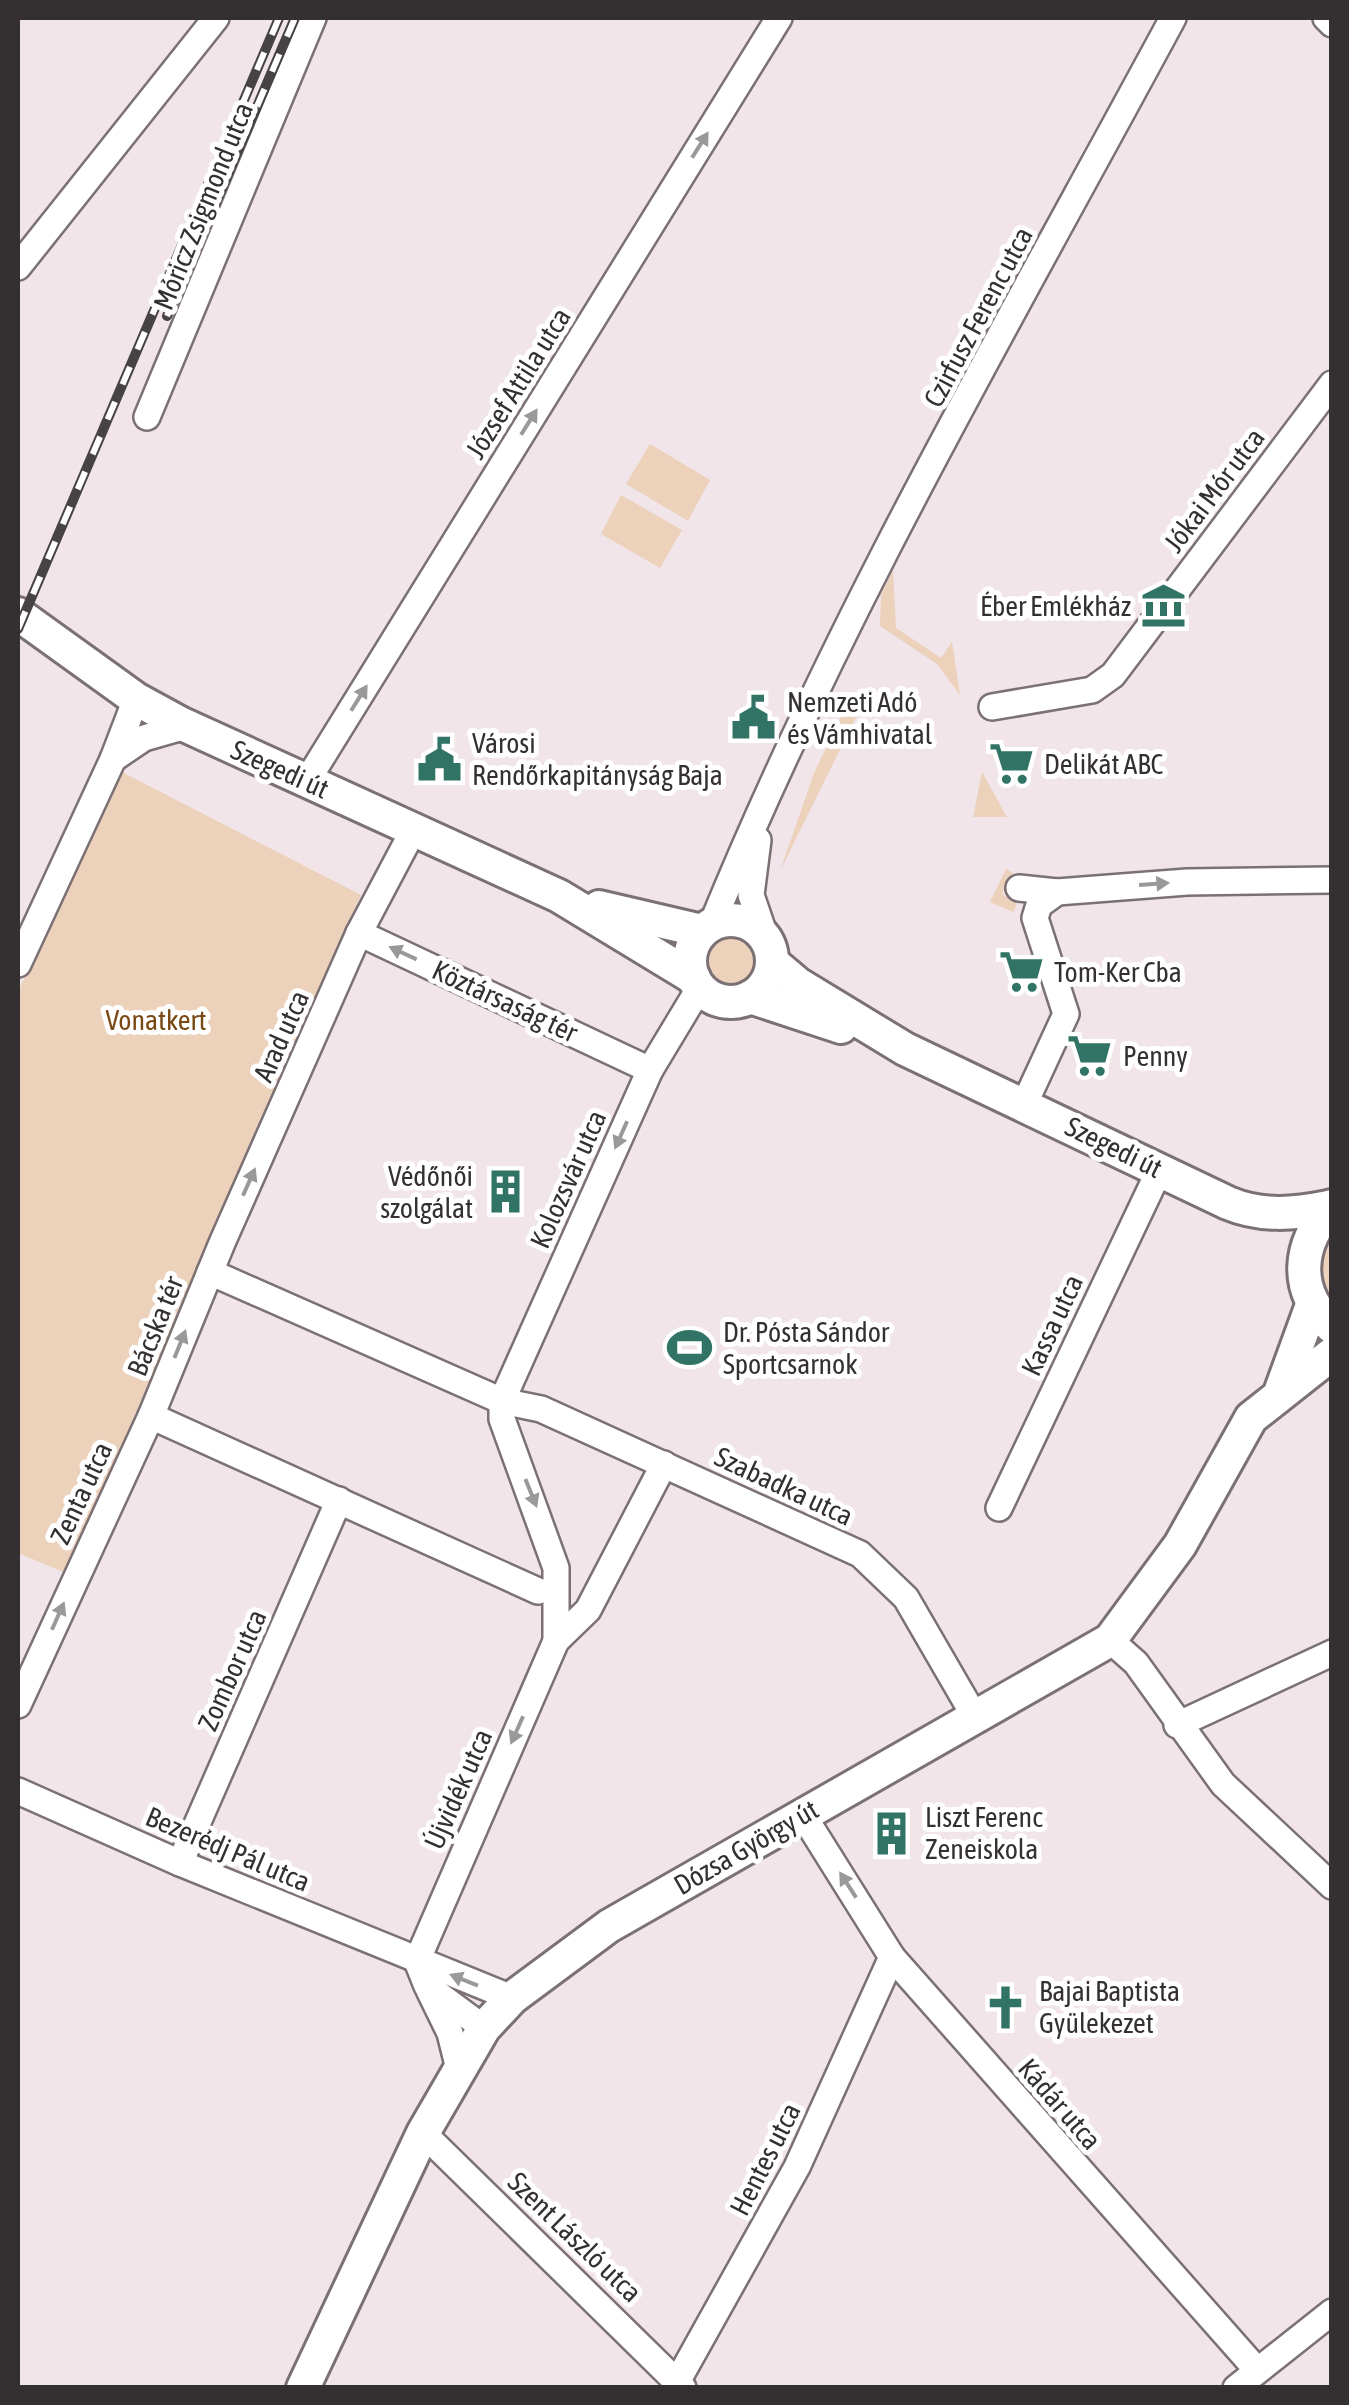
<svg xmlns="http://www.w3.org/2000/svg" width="1349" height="2405" viewBox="0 0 1349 2405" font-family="'Asap Condensed',sans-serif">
<rect width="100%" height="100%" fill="#f1e5e9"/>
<!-- green -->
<g fill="#ecd1bb">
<polygon points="650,444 710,480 688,521 626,484"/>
<polygon points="621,495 682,530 660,568 601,534"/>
<polygon points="893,570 896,628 941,658 952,642 960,695 937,664 880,626 881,595"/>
<polygon points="850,698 863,703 780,871 814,773"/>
<polygon points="120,771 361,895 66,1573 18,1553 18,992"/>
<polygon points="982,772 1007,817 973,817"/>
<polygon points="1006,869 1013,873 1002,894 1017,904 1013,912 990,902"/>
<circle cx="732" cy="960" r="28"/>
<polygon points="1331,1222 1331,1315 1312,1259"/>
</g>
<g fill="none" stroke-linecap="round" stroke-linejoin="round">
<defs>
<g id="minor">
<polyline points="1326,18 1332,24"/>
<polyline points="18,267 216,18"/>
<polyline points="147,417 313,18"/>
<polyline points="992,707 1092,690 1113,675 1332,384"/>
<polyline points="113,759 144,738 186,726"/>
<polyline points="307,781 779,18"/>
<polyline points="758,840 751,895 766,939"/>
<polyline points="1019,888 1057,892 1187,882 1332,880"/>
<path d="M712,924C840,611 1013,315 1173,18"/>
<polyline points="359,933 650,1070"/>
<polyline points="18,964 113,759 136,699"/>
<polyline points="1024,1105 1066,1014 1035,918 1039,905 1057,892"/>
<polyline points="210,1272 502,1401 541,1409 860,1554 906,1598 975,1717"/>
<polyline points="151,1416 538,1591"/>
<polyline points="999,1508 1160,1169"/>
<polyline points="1110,1640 1136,1663 1223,1784 1332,1886"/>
<polyline points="556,1641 588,1610 664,1464"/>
<polyline points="18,1705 151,1416 222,1243 359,933 414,829"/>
<polyline points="1177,1725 1332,1653"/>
<polyline points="18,1791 180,1863 512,1998"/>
<polyline points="803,1815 892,1957 1257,2370"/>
<polyline points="180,1863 339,1500"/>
<polyline points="417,1961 556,1641 556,1568 502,1419 502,1401 650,1070 700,987"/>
<polyline points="417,1961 427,1986 484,2028"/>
<polyline points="429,1990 450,2033 459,2069"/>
<polyline points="423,2133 683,2388"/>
<polyline points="677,2382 797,2167 892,1957"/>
<polyline points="1236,2388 1332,2312"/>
</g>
<g id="major">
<polyline points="18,614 136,699 180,723 559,896 694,978"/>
<polyline points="599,907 702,931"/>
<circle cx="731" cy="961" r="41"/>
<path d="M772,962L798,984L905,1049L1228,1203C1261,1217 1294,1214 1329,1207"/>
<polyline points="750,997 841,1027"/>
<path d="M1332,1206C1297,1245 1293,1290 1332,1327"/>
<polyline points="1281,1390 1312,1305"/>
<polyline points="303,2388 423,2133 484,2028 512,1998 609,1926 1110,1640 1180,1545 1251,1418 1332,1354"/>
</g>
</defs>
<!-- minor casing -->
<use href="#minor" stroke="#7b7074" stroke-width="30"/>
<!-- major casing -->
<use href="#major" stroke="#7b7074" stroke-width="38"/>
<!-- minor -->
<use href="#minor" stroke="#fff" stroke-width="25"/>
<!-- major -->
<use href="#major" stroke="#fff" stroke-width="32"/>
<defs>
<g id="rail">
<polyline points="167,316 295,18"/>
<polyline points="18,629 279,18"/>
</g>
</defs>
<!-- rail casing -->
<use href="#rail" stroke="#474344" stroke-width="10"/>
<!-- rail -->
<use href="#rail" stroke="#fff" stroke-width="6" stroke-dasharray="19" stroke-linecap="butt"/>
</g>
<!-- one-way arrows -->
<defs><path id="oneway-solid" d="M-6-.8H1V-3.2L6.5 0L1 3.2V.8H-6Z" transform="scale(2.5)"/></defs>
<g fill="#9a9898">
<use href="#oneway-solid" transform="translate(700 145) rotate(-58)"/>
<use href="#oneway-solid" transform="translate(529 422) rotate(-58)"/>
<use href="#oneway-solid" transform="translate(359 698) rotate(-58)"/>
<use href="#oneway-solid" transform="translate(1154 884) rotate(-4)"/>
<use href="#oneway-solid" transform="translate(403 953) rotate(-155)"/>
<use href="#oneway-solid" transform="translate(621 1135) rotate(114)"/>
<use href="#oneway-solid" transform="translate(249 1182) rotate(-66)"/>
<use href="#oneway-solid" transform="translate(180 1344) rotate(-68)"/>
<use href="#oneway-solid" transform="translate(531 1493) rotate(68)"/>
<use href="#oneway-solid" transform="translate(58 1616) rotate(-66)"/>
<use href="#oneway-solid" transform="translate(517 1730) rotate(114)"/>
<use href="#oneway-solid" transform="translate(848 1885) rotate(-123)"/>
<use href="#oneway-solid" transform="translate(464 1980) rotate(-158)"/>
</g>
<!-- icons -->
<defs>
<symbol id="museum-bare" viewBox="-9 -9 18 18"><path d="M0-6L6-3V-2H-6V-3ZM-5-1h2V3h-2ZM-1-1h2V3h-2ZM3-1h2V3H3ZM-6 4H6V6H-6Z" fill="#317466" stroke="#fff" stroke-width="2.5" paint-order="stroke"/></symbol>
<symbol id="civic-bare" viewBox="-9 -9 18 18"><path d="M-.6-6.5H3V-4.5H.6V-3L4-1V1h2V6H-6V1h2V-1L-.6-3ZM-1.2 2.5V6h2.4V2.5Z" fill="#317466" stroke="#fff" stroke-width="2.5" paint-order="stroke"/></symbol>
<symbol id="supermarket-bare" viewBox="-9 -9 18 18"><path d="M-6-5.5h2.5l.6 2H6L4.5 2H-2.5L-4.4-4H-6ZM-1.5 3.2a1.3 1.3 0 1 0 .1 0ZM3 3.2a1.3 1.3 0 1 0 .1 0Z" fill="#317466" stroke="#fff" stroke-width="2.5" paint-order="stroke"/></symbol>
<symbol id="building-bare" viewBox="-9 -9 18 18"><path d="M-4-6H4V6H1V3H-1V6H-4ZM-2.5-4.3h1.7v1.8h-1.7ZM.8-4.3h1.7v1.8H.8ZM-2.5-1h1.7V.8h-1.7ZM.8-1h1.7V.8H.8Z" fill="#317466" stroke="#fff" stroke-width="2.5" paint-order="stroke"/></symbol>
<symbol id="stadium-bare" viewBox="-9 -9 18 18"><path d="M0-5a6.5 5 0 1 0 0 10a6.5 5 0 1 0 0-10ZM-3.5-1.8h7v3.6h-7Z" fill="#317466" stroke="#fff" stroke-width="2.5" paint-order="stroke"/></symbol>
<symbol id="church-bare" viewBox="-9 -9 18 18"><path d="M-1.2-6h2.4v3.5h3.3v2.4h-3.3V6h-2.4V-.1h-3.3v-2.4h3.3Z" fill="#317466" stroke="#fff" stroke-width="2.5" paint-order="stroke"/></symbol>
</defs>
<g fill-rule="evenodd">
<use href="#museum-bare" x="1132" y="574" width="63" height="63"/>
<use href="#civic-bare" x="722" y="686" width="63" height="63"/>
<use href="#civic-bare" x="408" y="728" width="63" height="63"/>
<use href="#supermarket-bare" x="980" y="732" width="63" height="63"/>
<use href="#supermarket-bare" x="990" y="940" width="63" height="63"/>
<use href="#supermarket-bare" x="1058" y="1024" width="63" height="63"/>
<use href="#building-bare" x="474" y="1160" width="63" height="63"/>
<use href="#stadium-bare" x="658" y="1316" width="63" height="63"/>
<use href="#building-bare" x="860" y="1802" width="63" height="63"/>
<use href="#church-bare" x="974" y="1976" width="63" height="63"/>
</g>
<g text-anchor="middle" stroke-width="10" stroke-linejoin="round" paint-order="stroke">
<!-- street labels -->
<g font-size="28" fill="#343031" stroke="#fff">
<text transform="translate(203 206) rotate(-68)" y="10">Móricz Zsigmond utca</text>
<text transform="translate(978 317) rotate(-62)" y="10">Czirfusz Ferenc utca</text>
<text transform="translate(518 383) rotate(-58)" y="10">József Attila utca</text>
<text transform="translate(1214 490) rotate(-53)" y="10">Jókai Mór utca</text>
<text transform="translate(280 769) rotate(24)" y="10">Szegedi út</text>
<text transform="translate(505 1001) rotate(25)" y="10">Köztársaság tér</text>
<text transform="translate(281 1036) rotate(-66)" y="10">Arad utca</text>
<text transform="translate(1114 1147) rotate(26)" y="10">Szegedi út</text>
<text transform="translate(568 1179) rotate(-66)" y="10">Kolozsvár utca</text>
<text transform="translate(1052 1325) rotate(-65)" y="10">Kassa utca</text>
<text transform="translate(155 1326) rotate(-68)" y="10">Bácska tér</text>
<text transform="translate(784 1486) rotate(25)" y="10">Szabadka utca</text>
<text transform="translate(81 1493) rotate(-65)" y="10">Zenta utca</text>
<text transform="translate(232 1670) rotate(-66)" y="10">Zombor utca</text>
<text transform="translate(458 1789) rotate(-66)" y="10">Újvidék utca</text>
<text transform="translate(746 1847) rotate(-30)" y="10">Dózsa György út</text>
<text transform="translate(228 1849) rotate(23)" y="10">Bezerédj Pál utca</text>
<text transform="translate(1060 2104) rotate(49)" y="10">Kádár utca</text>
<text transform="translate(765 2159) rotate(-63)" y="10">Hentes utca</text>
<text transform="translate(575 2237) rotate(44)" y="10">Szent László utca</text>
</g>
<!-- poi labels -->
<g font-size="28" fill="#343031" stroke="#fff" text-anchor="start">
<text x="1131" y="616" text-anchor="end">Éber Emlékház</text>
<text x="787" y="712">Nemzeti Adó<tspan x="787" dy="32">és Vámhivatal</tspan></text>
<text x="472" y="753">Városi<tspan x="472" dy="32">Rendőrkapitányság Baja</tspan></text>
<text x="1044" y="774">Delikát ABC</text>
<text x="1054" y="982">Tom-Ker Cba</text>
<text x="1123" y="1066">Penny</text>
<text x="473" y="1186" text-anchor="end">Védőnői<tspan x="473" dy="32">szolgálat</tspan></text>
<text x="723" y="1342">Dr. Pósta Sándor<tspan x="723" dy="32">Sportcsarnok</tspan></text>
<text x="925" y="1827">Liszt Ferenc<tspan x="925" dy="32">Zeneiskola</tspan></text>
<text x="1039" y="2001">Bajai Baptista<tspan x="1039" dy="32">Gyülekezet</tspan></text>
</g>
<!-- park labels -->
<g font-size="28" fill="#794813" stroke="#fff">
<text x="156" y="1030">Vonatkert</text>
</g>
</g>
<!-- border -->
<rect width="1349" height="2405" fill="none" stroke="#343031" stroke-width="40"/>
</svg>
